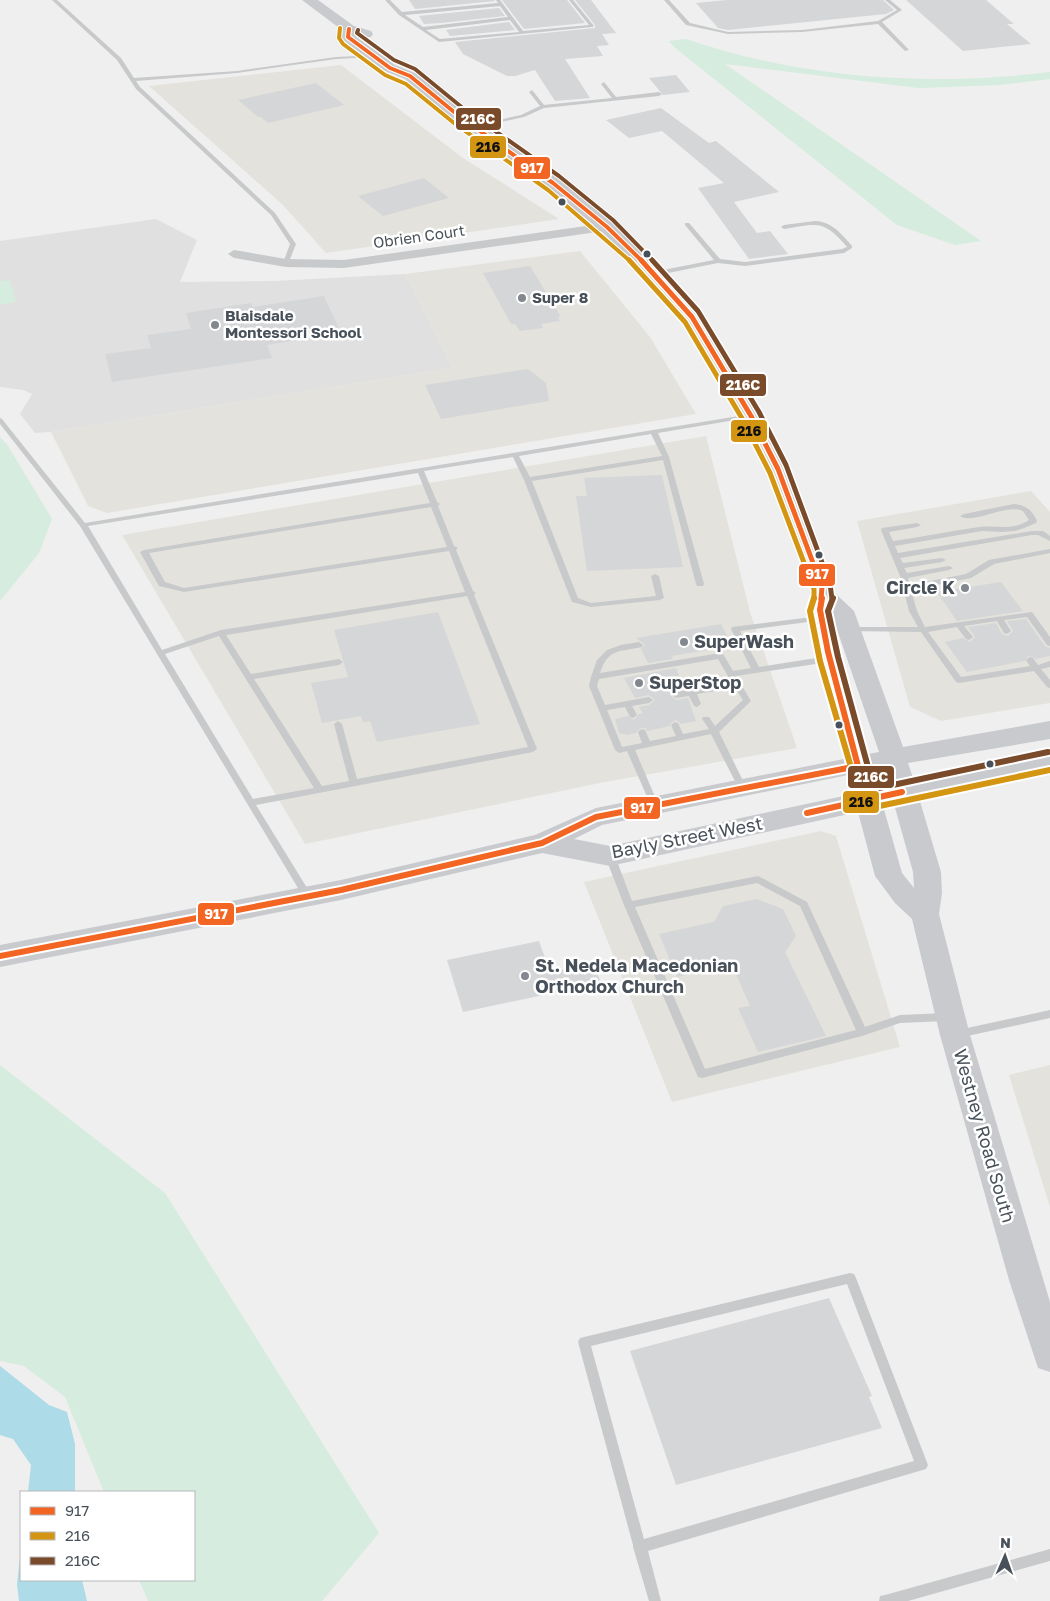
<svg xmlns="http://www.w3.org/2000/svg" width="1050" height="1601" viewBox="0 0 1050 1601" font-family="'Golos Text',sans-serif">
<rect width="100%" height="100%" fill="#efefef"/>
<!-- commercial -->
<g fill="#e4e2dc">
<polygon points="341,65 463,158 559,219 326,253 282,204 149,86"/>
<polygon points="580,251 650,337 696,414 107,513 88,506 51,432 452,368 405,274"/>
<polygon points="706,436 750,612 797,748 605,782 305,844 122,535"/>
<polygon points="1031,491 1050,512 1050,703 941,721 910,707 857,521"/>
<polygon points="821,831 836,836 900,1047 672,1102 584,882"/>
<polygon points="1050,1065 1050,1207 1009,1075"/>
</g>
<!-- education -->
<polygon fill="#e1e0e0" points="156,219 197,240 180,282 275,281 405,274 452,368 51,432 35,433 20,414 32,394 23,390 0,387 0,241"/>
<!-- green -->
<g fill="#d5ecde">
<path d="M686,39C803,79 928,87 1050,72V79L1000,85L918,88L725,64L981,241L955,245L897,225L674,47L669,41Z"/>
<polygon points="10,280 16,302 0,305 0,281"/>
<polygon points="0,437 8,446 52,519 39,553 0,601"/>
<polygon points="0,1065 165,1193 379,1533 322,1601 148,1601 139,1580 194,1580 194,1492 104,1492 65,1397 24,1366 0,1361"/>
</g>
<!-- water -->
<g fill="#addbe7">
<polygon points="0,1366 49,1405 67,1412 75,1444 75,1492 28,1492 31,1465 13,1439 0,1435"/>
<polygon points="21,1549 21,1580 82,1580 87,1601 19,1601 17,1584"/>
</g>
<!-- building -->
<g fill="#d5d6d8">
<polygon points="409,0 494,0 495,1 415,9"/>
<polygon points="502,0 567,0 585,23 524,29"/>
<polygon points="575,0 591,0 616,33 602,34 609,45 597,46 603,56 565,59 590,98 555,101 535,70 515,76 507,76 463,54 455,42 595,28 595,25"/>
<polygon points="727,0 883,0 894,10 886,14 728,30 718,28 696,3"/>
<polygon points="906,0 986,0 1014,24 1007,24 1031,44 963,51"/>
<polygon points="499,8 505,16 441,23 424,24 419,16"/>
<polygon points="509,22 515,30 450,36 446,30"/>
<polygon points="676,75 690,92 663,95 649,78"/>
<polygon points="316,83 344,105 268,123 261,117 258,117 238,100"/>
<polygon points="661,108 709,143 716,141 779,192 734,202 757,233 770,231 788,254 749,259 698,188 724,183 662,131 629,138 606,120"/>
<polygon points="424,178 449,198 383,216 358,196"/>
<polygon points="530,266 561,317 558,317 560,321 541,324 543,328 520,331 515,324 511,324 483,273"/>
<polygon points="324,296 341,333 267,345 272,358 112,382 105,354 151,348 147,335 191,329 186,313 251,303 253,307"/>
<polygon points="528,369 546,383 549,401 441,419 425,385"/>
<polygon points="662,475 683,567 587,571 576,496 587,496 584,478"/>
<polygon points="1001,582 1023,611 957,621 937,592"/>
<polygon points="438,612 480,724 377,742 370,721 363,722 361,716 322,723 311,683 348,677 334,630"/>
<polygon points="1026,619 1045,646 1050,648 1050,656 1036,659 1029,656 1025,661 967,672 945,642 963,638 970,642 975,637 968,627 996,623 1002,634 1008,636 1013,631 1007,621"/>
<polygon points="721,624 732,646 672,656 673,659 648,663 641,649 645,645 636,638"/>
<polygon points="676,668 684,689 675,690 670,695 676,700 688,698 696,721 681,724 676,720 670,724 670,726 647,731 646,728 641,728 636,733 627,735 619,733 615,719 628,716 634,720 639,714 643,713 639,707 649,705 655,700 649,695 635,698 624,678"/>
<polygon points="757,899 783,909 796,936 785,952 826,1036 758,1052 738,1008 750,1006 732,965 677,977 659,934 714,922 723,906"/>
<polygon points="539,941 550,972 593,963 600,980 580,985 581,987 463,1012 447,960"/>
<polygon points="829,1298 872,1396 869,1397 882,1428 676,1485 630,1351"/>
</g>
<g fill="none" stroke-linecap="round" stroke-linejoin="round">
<!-- service -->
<g fill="#c7c9ca" fill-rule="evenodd">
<polygon points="52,0 57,0 121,58 134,78 237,71 336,57 377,55 377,57 375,57 336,59 237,73 136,81 140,87 275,213 296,244 288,264 283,263 290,244 271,215 136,89 117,60"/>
<path d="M385,0H390L402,12L498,3L496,0H500L523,31L589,25L569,0H573L594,26L592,27L439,42L399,15ZM500,6L508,17L423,27L405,15ZM510,20L519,32L440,39L426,30Z"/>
<polygon points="664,0 669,0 690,23 728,32 802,30 878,21 897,10 885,0 890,0 902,10 882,22 909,50 905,51 878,24 802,32 728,34 686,25"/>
<polygon points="604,82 616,97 659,92 662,94 659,96 544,108 524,117 474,128 471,126 521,115 540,106 529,92 532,90 544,105 612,98 601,84"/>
<path d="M815,221C832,222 841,233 852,246V248L844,253L745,266L718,263L653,276L650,274L653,272L714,260L685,225V223H689L720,259L745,262L842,249L847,247C823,219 818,224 784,229L781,227L784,225Z"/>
<path d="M751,414L754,416L753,417L658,433L669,457L704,584L703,586H697L696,584L663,460L532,481L578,598L591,603L656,596L651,576L655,574L659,576L664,598L660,600L591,607L572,602L524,480L513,457L424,471L437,502L440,504L438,506L454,546L458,548L456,550L473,591L476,593L474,595L537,749L533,752L256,805L312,896L310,898H304L80,526L0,424V418L2,419L85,523ZM651,434L662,456L530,477L519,456ZM418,473L430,503L144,550L140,552L159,586L184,592L449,551L465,592L221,630L162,650L88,526ZM431,507L447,547L184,588L165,582L149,553ZM467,596L528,747L357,779L342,724L338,721L334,724L349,781L322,786L254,679L339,665L343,662L339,659L251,674L226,635ZM219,636L314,788L253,799L165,654Z"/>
<path d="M1014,504C1026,505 1032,510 1037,521L1036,523L1024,528L1015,531L1002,532L982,531L895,546L898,553L1032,531H1043L1050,536V541L1038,535H1032L900,558L903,563L942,558L946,560L942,562L904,568L907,573L949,566L953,568L949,570L908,578L910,585L966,574L989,560L1050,549V553L994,564L971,578L911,590L917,611L925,627L1032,612L1050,637V646L1047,645L1027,617L1004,620L1011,631L1007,634L1004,633L997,621L964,626L973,637L969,640L966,639L957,627L928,632L961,677L1030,666L1026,660L1030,657L1033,658L1038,665L1050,661V667L1041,669L1050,680V688L1047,687L1034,671L959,683L956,682L921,632L848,631L847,629L848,627H918L909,611L900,576L881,530L882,528L917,523L921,525L917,527L889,532L893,541C922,537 951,531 979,527C997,525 1013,531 1029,520L1023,511C1005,503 974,525 960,516L964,514Z"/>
<path d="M820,616H823L824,618L823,620L740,631L759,667L829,656L833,659L829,662L736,676L751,701L719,732L747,789L746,791H740L711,734L635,750L659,806L655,809L652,808L627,751L619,753L615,750L589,686L591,677L597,660L607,650L621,645L639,642L643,645L642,647C620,652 608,648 600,673L720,653L723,654L733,671L751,668L731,629L732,627ZM718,659L732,683L676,692L672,695L676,698L689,696L694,706L697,707L701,704L697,694L735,688L743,700L715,726L709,717H703L702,719L709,729L683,734L678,723L675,722L671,725L676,736L650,741L645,730L642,729L638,732L642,743L622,747L607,710L625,707L630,717L633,718L637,715L632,706L649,703L653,700L649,697L605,705L597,686L599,679Z"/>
<path d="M610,853L613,854L615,856L632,901L758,876L807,902L865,1027L900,1015L946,1013L949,1014L951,1017L949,1020L946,1021L900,1023L862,1036L702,1078L698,1077L624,905L605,856L607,854ZM757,883L800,906L856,1030L705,1069L635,907Z"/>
<polygon points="1050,1010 1050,1018 958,1038 954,1037 953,1034 954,1031 958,1030"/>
<path d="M850,1273L854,1274L856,1278L928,1465L926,1469L648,1551L661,1601H649L633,1547V1545L578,1342L580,1338ZM847,1284L914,1461L644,1539L591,1346Z"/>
<polygon points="1050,1549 1050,1561 908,1601 879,1601 880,1596 885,1595"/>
</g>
<!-- minor -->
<polygon fill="#c7c9ca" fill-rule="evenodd" points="607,223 613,227 611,230 344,268 286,267 234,258 228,254 234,250 286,259 344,260"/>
<!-- secondary -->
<path fill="#c8cacd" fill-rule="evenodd" d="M302,0H318L354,26L371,31L373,34L371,37L366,38L355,36L395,65L415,73L465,113L559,179L613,223L643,252L699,313L761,416L789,469L835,593L854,611L903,747L1050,721V739L908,763L914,781L1050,752V770L919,798L941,872L942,893L939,914L970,1035L1050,1302V1372L1038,1368L1009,1280L940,1035L912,919L895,903L875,876L858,812L610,866L542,853L341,900L0,967V945L341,880L535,835L596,808L844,759C831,711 814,662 808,613C807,603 813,598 811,587L767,469L741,416L684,320L631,260L601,231L547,187L453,119L405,79L385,71L343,40L341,37L342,30ZM832,615L879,752L868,754L841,659ZM884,768L889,786L878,789L873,771ZM848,775L853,794L610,846L574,839L602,825ZM894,804L913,872L914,888L902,873L883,806Z"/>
<defs>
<polyline id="bus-1-far2" points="349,29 348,37 390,68 410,76 459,116 553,183 607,227 642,261"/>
<polyline id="bus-1-far1" points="641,260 692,317 751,416 778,469 822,587 821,599"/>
<g id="bus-1">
<polyline points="822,598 820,610 828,652 858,766"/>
<polyline points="807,813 902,792"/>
<polyline points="0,956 341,890 542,843 596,817 858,766"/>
</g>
<polyline id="bus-2-far2" points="340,28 339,38 343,44 385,75 406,84 454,123 548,190 630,261"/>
<polyline id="bus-2-far1" points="629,260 685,322 743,420 770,473 814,589 814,599"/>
<polyline id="bus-2" points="814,598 810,611 820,661 862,805 870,808 1050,770"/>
<polyline id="bus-3-far2" points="358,30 357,33 394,60 415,69 464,109 559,176 613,220 653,261"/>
<polyline id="bus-3-far1" points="652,260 698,311 759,412 786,465 830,584 832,599"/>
<polyline id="bus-3" points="833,598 828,611 838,657 874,789 1048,752"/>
</defs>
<!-- bus-1-far2 casing -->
<use href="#bus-1-far2" stroke="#fff" stroke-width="6"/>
<!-- bus-1-far1 casing -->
<use href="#bus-1-far1" stroke="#fff" stroke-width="8"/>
<!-- bus-1 casing -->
<use href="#bus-1" stroke="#fff" stroke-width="10"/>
<!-- bus-2-far2 casing -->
<use href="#bus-2-far2" stroke="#fff" stroke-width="6"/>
<!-- bus-2-far1 casing -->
<use href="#bus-2-far1" stroke="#fff" stroke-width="8"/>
<!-- bus-2 casing -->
<use href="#bus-2" stroke="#fff" stroke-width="10"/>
<!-- bus-3-far2 casing -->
<use href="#bus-3-far2" stroke="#fff" stroke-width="6"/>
<!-- bus-3-far1 casing -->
<use href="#bus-3-far1" stroke="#fff" stroke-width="8"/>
<!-- bus-3 casing -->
<use href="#bus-3" stroke="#fff" stroke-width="10"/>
<!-- bus-1-far2 -->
<use href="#bus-1-far2" stroke="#f26522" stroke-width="4"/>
<!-- bus-1-far1 -->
<use href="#bus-1-far1" stroke="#f26522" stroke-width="5"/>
<!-- bus-1 -->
<use href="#bus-1" stroke="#f26522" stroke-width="6"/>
<!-- bus-2-far2 -->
<use href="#bus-2-far2" stroke="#d49512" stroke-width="4"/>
<!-- bus-2-far1 -->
<use href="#bus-2-far1" stroke="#d49512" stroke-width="5"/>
<!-- bus-2 -->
<use href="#bus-2" stroke="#d49512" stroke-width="6"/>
<!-- bus-3-far2 -->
<use href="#bus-3-far2" stroke="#7a4b2a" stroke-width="4"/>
<!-- bus-3-far1 -->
<use href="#bus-3-far1" stroke="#7a4b2a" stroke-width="5"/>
<!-- bus-3 -->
<use href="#bus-3" stroke="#7a4b2a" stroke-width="6"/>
</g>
<!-- markers -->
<g fill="#485159" stroke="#fff" stroke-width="2">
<circle cx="562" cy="202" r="4.5"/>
<circle cx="647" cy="254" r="4.5"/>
<circle cx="819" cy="555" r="4.5"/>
<circle cx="839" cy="725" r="4.5"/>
<circle cx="990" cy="764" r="4.5"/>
</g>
<g fill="#82888e" stroke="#fff" stroke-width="2">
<circle cx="522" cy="298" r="5"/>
<circle cx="215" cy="325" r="5"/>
<circle cx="965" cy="588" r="5"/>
<circle cx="684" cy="642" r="5"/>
<circle cx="639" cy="683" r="5"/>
<circle cx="525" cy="976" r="5"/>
</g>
<g text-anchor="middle" stroke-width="5" stroke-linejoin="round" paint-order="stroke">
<!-- far-street labels -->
<g font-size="15" fill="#485159" stroke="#fff">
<text transform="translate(419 237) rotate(-8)" y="5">Obrien Court</text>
</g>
<!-- far-poi labels -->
<g font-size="15" font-weight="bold" fill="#485159" stroke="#fff" text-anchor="start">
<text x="532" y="303">Super 8</text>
<text x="225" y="321">Blaisdale<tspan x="225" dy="17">Montessori School</tspan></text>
</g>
<!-- poi labels -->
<g font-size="18" font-weight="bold" fill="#485159" stroke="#fff" text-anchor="start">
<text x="955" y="594" text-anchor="end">Circle K</text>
<text x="694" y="648">SuperWash</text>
<text x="649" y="689">SuperStop</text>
<text x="535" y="972">St. Nedela Macedonian<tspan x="535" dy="21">Orthodox Church</tspan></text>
</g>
<!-- street labels -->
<g font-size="18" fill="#485159" stroke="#fff">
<text transform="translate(687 838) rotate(-11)" y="6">Bayly Street West</text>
<text transform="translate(984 1136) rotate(74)" y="6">Westney Road South</text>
</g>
</g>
<g stroke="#fff" stroke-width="2">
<rect x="455" y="107" width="47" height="24" rx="5" fill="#7a4b2a"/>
<rect x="469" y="135" width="38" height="24" rx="5" fill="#d49512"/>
<rect x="513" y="156" width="38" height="24" rx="5" fill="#f26522"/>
<rect x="719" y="373" width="48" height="24" rx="5" fill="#7a4b2a"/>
<rect x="730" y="419" width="38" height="24" rx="5" fill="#d49512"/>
<rect x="798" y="563" width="38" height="24" rx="5" fill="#f26522"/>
<rect x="847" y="765" width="48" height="24" rx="5" fill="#7a4b2a"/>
<rect x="842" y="790" width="38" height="24" rx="5" fill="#d49512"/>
<rect x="623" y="796" width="38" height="24" rx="5" fill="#f26522"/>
<rect x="197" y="902" width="38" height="24" rx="5" fill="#f26522"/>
</g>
<g font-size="14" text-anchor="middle" font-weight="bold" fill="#fff">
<text x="478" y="124">216C</text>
<text x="532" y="173">917</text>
<text x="743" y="390">216C</text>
<text x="817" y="579">917</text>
<text x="871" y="782">216C</text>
<text x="642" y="813">917</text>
<text x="216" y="919">917</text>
</g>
<g font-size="14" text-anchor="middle" font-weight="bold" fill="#111">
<text x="488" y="152">216</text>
<text x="749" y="436">216</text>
<text x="861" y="807">216</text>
</g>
<!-- legend -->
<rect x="20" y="1491" width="175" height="90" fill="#ffffff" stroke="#b6b9bd"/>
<rect x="30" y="1507" width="25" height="8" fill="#f26522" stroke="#b6b9bd"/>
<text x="65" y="1516" font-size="15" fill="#485159">917</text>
<rect x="30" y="1532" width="25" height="8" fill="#d49512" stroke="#b6b9bd"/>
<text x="65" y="1541" font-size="15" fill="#485159">216</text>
<rect x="30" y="1557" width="25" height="8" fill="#7a4b2a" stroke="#b6b9bd"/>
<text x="65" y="1566" font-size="15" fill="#485159">216C</text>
<!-- north arrow -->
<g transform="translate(1005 1556) rotate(2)" stroke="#ffffff" stroke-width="4" paint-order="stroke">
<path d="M0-4L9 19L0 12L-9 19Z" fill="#485159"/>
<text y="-8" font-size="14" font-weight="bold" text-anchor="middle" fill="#485159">N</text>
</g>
</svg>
